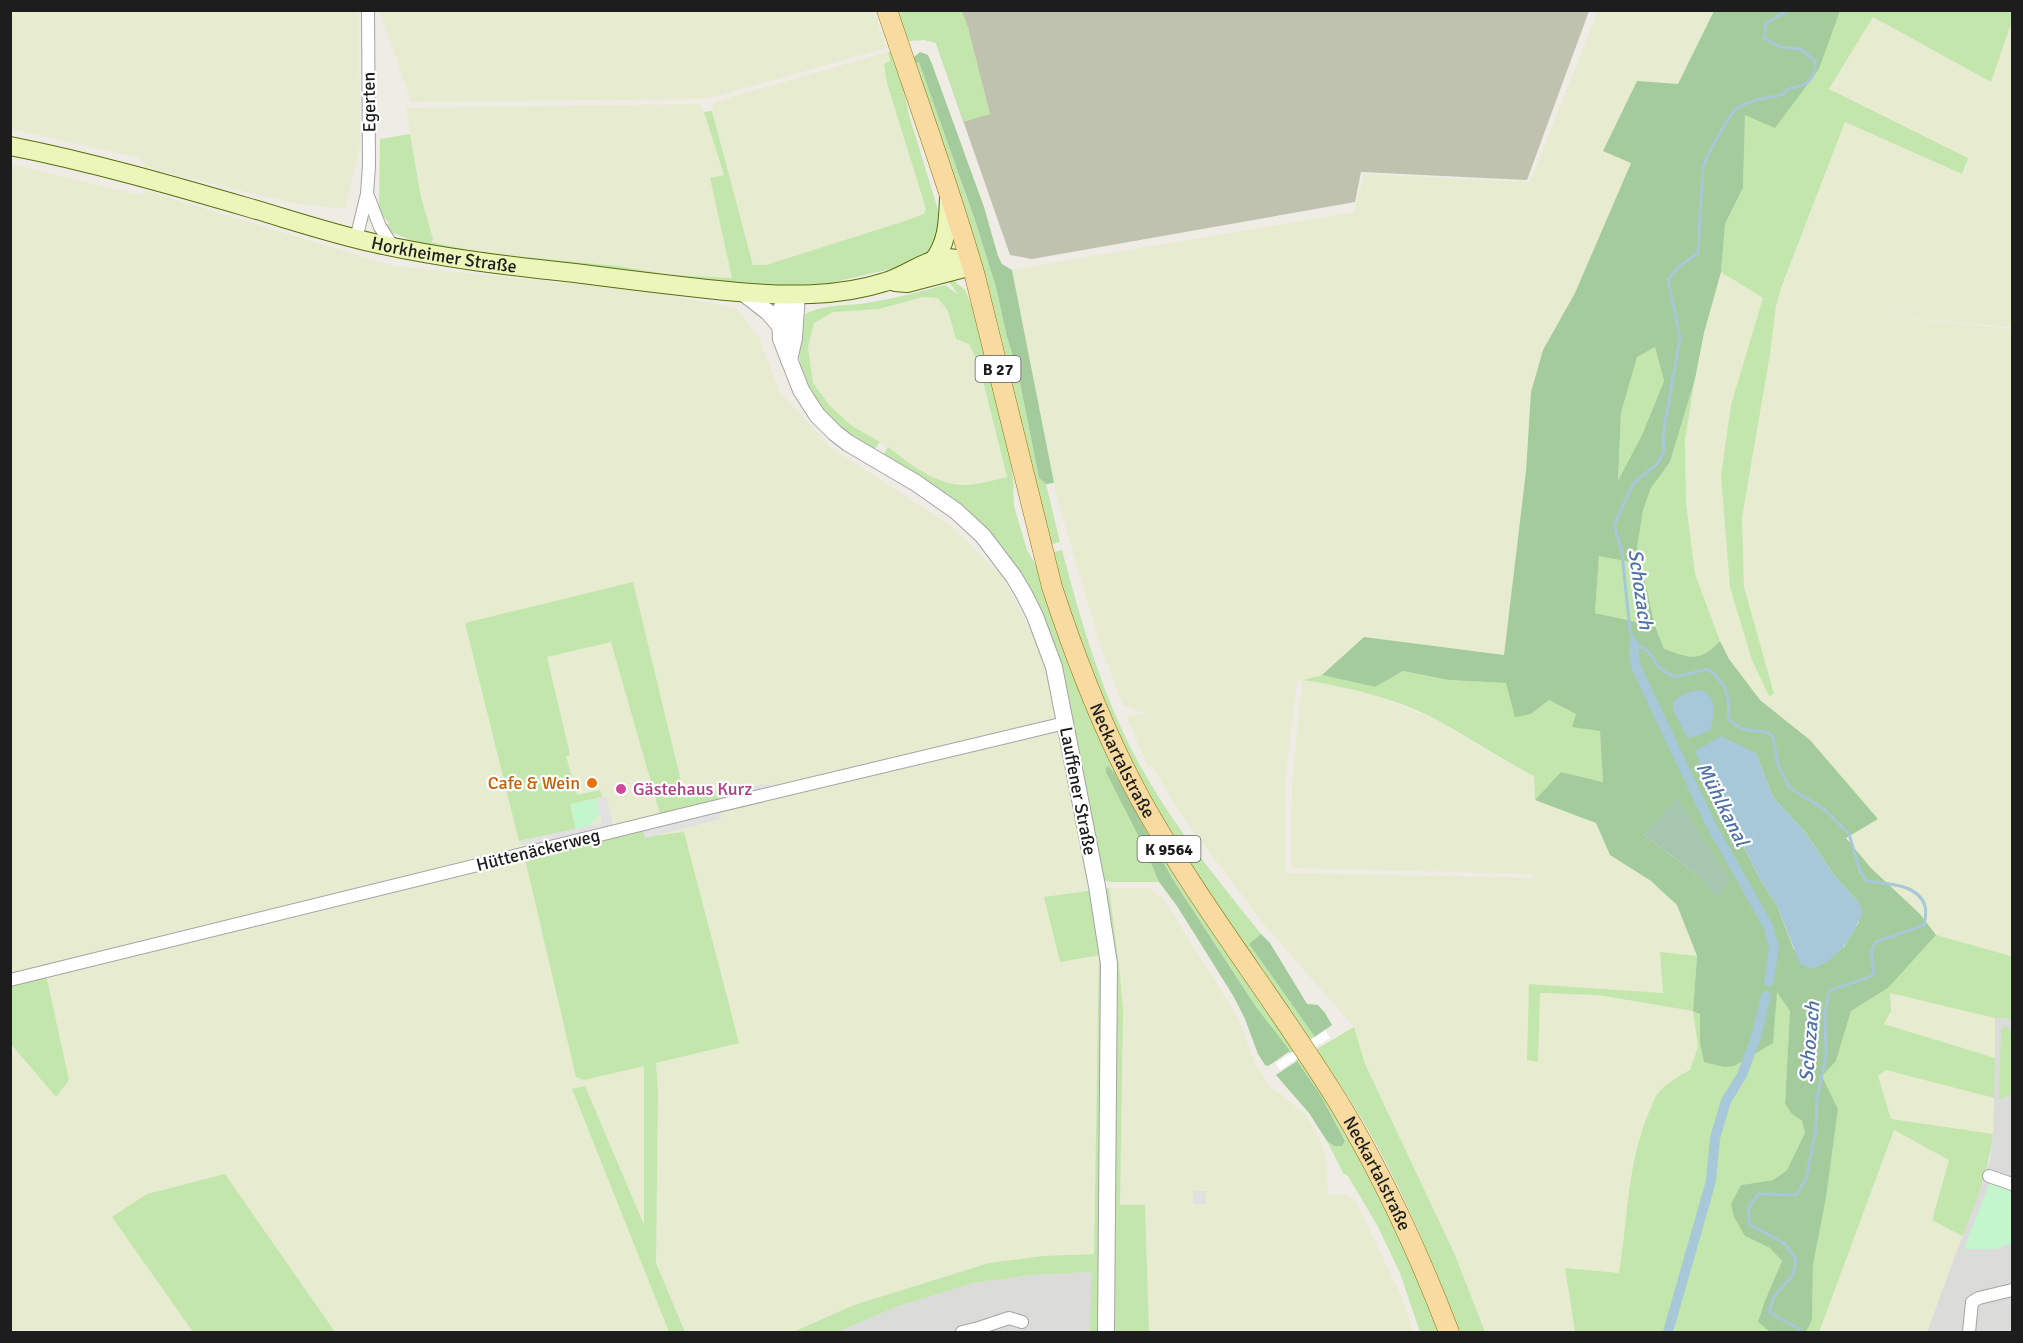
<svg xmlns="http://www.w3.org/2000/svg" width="2023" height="1343" viewBox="0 0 2023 1343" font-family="Signika,sans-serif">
<rect width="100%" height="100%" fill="#eeece4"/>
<!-- residential -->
<g fill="#dbdbda">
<polygon points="1995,1018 2012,1019 2012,1332 1927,1332 1990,1160 1993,1134"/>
<polygon points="1093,1272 1090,1332 837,1332 896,1307 973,1283 1033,1275"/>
</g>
<!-- construction -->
<polygon fill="#c0c2b0" points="907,11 1589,11 1527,180 1361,172 1355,202 1032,259 1010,255 936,43 913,28"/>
<!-- farmland -->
<g fill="#e7ecd0" fill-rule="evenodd">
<polygon points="11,10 359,11 360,146 345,209 292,203 145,167 140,158 11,129"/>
<polygon points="380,11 874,11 886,48 714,97 701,99 411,102"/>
<path d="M1598,11H1714L1678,85L1604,152L1631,162L1575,293L1543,350L1531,392L1526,471L1504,655L1364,637L1322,675L1305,680L1333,685L1379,697L1437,720L1494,755L1534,776L1535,800L1596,823L1610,855L1651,881L1677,905L1697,956L1660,953L1663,993L1530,984L1538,1062L1540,993L1598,995L1693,1011L1698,1047L1690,1070L1672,1080L1640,1134L1630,1185L1625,1237L1619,1273L1565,1268L1575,1332H1485L1455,1255L1365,1064L1354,1027L1263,923L1180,813L1152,766H1148L1126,716L1146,714L1123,705L1100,645L1056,493L1012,270L1354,212L1364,174L1530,182ZM1302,680L1292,786L1291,868L1532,874L1533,878L1285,873L1286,775L1297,681Z"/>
<polygon points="1873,17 1991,82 2012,21 2012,327 1873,315 2012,329 2011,956 1936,935 1920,914 1871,868 1846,837 1878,819 1810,740 1760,700 1729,659 1714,628 1695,574 1686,503 1685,440 1704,333 1721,272 1763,298 1732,405 1721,476 1730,587 1773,693 1744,587 1742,518 1770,354 1776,306 1781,288 1845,122 1962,174 1968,158 1829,89"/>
<polygon points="888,52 926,209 924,215 766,265 753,265 712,111 714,102"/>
<polygon points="699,104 704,112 724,176 710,178 732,278 671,275 618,266 483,253 431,242 433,239 421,197 406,108"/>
<polygon points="10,164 141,195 143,190 393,266 641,290 736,308 759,337 779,391 829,446 951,526 1002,576 1039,647 1051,688 1089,890 1045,898 1060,962 1099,954 1094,1254 1044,1256 989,1263 854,1305 793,1332 685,1332 656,1263 658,1092 656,1063 644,1066 644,1227 585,1086 572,1090 669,1332 335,1332 225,1174 112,1217 193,1332 11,1332"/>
<polygon points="923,297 938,298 948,311 956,338 969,344 979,365 1007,477 973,485 940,482 913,466 880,442 852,426 830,406 813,383 808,347 814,323 833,312 879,309"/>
<polygon points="1109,888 1149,888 1164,900 1237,1016 1256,1065 1268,1085 1305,1114 1321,1142 1326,1157 1328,1195 1343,1194 1355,1199 1402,1298 1414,1332 1149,1332 1145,1205 1120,1205 1123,1011 1120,974"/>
<polygon points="1890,993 1995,1018 1995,1058 1884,1024 1891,1011"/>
<polygon points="1886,1070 1994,1098 1993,1134 1891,1119 1878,1076"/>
<polygon points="1894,1129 1949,1160 1932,1219 1962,1236 1927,1332 1819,1332"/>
</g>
<!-- grass -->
<g fill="#c2e6ac">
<polygon points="896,11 962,11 968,27 990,114 964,122 936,43 924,40 908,41 904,36"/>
<polygon points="1840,11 2012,11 2012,21 1991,82 1873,17 1829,89 1968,158 1962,174 1845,122 1781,288 1776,306 1770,354 1742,518 1744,587 1774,694 1769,696 1752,660 1730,587 1721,476 1731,405 1763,298 1721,272 1725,224 1743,188 1745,114 1775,127 1819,69"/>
<polygon points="888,52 893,52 901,77 909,115 939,213 940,225 935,248 916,263 830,283 784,286 733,284 431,248 391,232 385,226 389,223 383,216 379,207 380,139 410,134 421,197 433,239 431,242 483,253 618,266 671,275 732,278 710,178 724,175 704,112 712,111 753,265 766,265 905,221 924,214 926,209 887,83 884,64 890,61"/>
<path d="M919,61L975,220L996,287L1007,337L1018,373L1039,478L1046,484L1060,542L1049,545C1025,441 1004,337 973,235C956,177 934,121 913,63Z"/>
<path d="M953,280L965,290L974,311L1010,452L1014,489L1013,487L1014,506L1027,550L1037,567L1065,651L1369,1170L1442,1332H1420L1400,1273L1377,1225L1348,1176L1343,1173L1327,1141L1334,1146H1341L1345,1141L1321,1096L1256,1007L1172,878L1115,774L1159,882H1109L1102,879L1063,679L1010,562L882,457L888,447C913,466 941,490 975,484C986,483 997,479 1007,477L979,365L969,344L956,339L948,311L938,298L923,297L879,309L833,312L814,323L808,347L813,383L830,406L852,426L880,442L873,451C819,417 785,381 805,314C829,303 842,307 866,303C893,299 919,292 945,285L959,295L948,281Z"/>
<polygon points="1655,347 1664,381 1642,435 1618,483 1621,413 1637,356"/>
<path d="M1695,379L1685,440L1686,503L1695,574L1720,641C1699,663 1690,658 1664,649L1655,626L1636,547L1643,510L1651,488L1670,462Z"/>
<path d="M1062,550C1081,622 1102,694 1137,760C1171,823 1217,879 1261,934L1249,944L1315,1037L1306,1041L1192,872L1145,792L1092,680L1050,553Z"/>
<polygon points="1599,555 1637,563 1650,625 1595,613"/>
<polygon points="633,582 685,798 720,790 723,802 661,817 611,642 547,657 570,755 566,756 577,795 600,790 602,797 570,804 576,829 519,841 465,623"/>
<path d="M1403,671L1449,680L1506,683L1531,714L1549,700L1576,714L1600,730L1603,782L1561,772L1535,800L1534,776C1501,759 1471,739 1439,721C1399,699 1348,687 1303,680L1322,675L1375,687Z"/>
<polygon points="642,827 645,837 684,832 739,1043 656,1063 658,1092 656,1263 685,1332 669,1332 572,1089 585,1086 644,1225 644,1066 584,1080 576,1077 525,859"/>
<polygon points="1109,888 1120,974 1123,1011 1120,1205 1145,1205 1149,1332 1090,1332 1092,1272 1033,1275 973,1283 896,1307 837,1332 793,1332 854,1305 989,1263 1044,1256 1094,1254 1099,955 1060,962 1044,897"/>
<path d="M1936,935L2011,956L2012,946V1019L1995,1018L1890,993L1891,1011L1884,1024L1995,1058L1994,1098L1886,1070L1878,1076L1891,1119L1993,1134C1989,1170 1976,1202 1962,1236L1932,1220L1949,1160L1894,1130L1819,1332H1806L1812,1320L1813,1265L1826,1198L1838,1109L1822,1076L1836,1061L1851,1011L1888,988Z"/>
<path d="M1660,952L1697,956L1693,1010L1700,1014V1043L1704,1061L1724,1067L1777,991L1790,1011L1785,1104L1791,1113L1802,1121L1805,1133L1787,1170L1773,1180L1741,1185L1745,1236L1770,1248L1782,1261L1764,1303L1758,1322L1770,1332H1575L1565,1268L1619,1273C1628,1219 1627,1163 1649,1112C1652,1106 1654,1097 1659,1092C1668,1082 1679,1076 1690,1070L1698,1047L1693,1011L1598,995L1540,993L1538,1062L1527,1060L1529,984L1663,993Z"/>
<polygon points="46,975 69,1080 56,1097 11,1044 10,984"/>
<polygon points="2007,1025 2012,1037 2012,1094 1999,1100 2001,1030"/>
<path d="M1354,1027L1365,1064L1455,1255L1485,1332H1460C1422,1235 1380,1133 1315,1050Z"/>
<polygon points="225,1174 335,1332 193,1332 112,1217 147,1194"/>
</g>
<!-- forest -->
<g fill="#a3cb9b" fill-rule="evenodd">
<path d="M1714,11H1840L1819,69L1775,128L1745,115L1743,188L1725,224L1721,272L1704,333L1695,379L1670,462L1651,488L1643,510L1637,547L1655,626L1664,649C1690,658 1699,663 1720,641L1729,659L1760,700L1810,740L1878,819L1846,838L1871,868L1920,914L1936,935L1888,988L1851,1011L1836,1061L1822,1076L1838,1109L1826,1198L1813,1265L1812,1320L1806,1332H1770L1758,1322L1764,1303L1782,1261L1770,1248L1745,1236L1734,1217L1731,1204L1741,1185L1773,1180L1787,1170L1805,1133L1802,1121L1791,1113L1785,1104L1790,1011L1777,992L1773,1043L1734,1066L1724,1067L1704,1062L1700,1043V1014L1693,1011L1697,956L1677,905L1651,881L1610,855L1596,823L1535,800L1561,772L1603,782L1600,731L1572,727L1576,714L1549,700L1531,714L1515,717L1506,683L1449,680L1403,671L1375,687L1322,675L1364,637L1504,655L1526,471L1531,392L1543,350L1575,293L1631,163L1603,151L1637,81L1678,84ZM1655,347L1664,381L1642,435L1618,481L1621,413L1637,357ZM1599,556L1637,563L1650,625L1595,613ZM1756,753L1773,797L1805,832L1834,875L1859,903V922L1844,947L1794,950L1777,905L1761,881L1731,821L1708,784ZM1677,799L1729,880L1717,897L1699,876L1644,835Z"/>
<polygon points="920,52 928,55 932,64 984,207 998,256 1002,264 1012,270 1054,483 1046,484 1039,478 1018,373 1007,337 996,287 975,220 919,62 913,63 914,57"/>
<polygon points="1108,766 1115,774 1172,878 1256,1007 1290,1051 1268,1066 1265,1065 1258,1054 1245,1019 1234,997 1177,906 1159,882 1146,851 1106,772 1106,768"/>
<polygon points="1261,934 1270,943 1307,1004 1318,1005 1325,1013 1332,1025 1315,1037 1249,944"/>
<polygon points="1297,1061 1321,1096 1345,1141 1342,1146 1334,1146 1327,1141 1309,1113 1276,1075"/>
</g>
<!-- cemetery -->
<polygon fill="#a6c6af" points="1677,798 1730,880 1717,898 1699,876 1644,835"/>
<!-- park -->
<g fill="#c3f6cd">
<polygon points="596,799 600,814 589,826 576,829 570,804"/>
<polygon points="1990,1182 2012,1189 2012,1243 1996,1249 1964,1249"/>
</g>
<!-- parking -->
<g fill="#e1e1e1">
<polygon points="770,783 772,791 727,801 725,793"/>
<polygon points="606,796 614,829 529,848 519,841 602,823 596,799"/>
<polygon points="719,808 721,819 645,838 642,827"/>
<rect x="1193" y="1191" width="13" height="13"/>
</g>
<!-- water -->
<g fill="#a6c8d9">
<polygon points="1698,690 1704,691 1712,699 1714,711 1711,729 1701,735 1687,738 1673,709 1673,701 1684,694"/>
<path d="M1721,736L1756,753L1773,797L1805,832L1834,875L1859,903L1863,912C1852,937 1839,960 1812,969L1800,964L1777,905L1761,881L1731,821L1708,784L1695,751Z"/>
</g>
<!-- pier -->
<polygon fill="#fff" points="1325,1030 1330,1038 1280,1070 1276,1063"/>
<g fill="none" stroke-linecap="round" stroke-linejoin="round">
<!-- stream -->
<path stroke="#a6c8d9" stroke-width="3" d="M1789,10L1766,23L1764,38L1780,47L1801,49L1815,61C1815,81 1807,86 1787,89L1784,94C1768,98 1752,99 1739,107C1729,113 1707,155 1703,167L1698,253L1680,266L1668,279L1680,338L1663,435L1664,451L1658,463L1633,484L1614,525L1622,553L1630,630L1634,644C1652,651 1648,652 1658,666C1662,671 1670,674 1675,677L1708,669C1728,686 1729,694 1729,720L1742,729L1767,732L1773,737L1778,765L1790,788L1824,809L1849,834L1860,871L1866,881C1885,884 1918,883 1925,906C1927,912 1925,919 1924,925L1876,942L1871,951L1874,974C1860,983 1843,983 1829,992L1825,1013L1826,1056L1817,1098L1816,1130L1806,1179L1796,1195L1758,1194L1748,1209L1750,1225L1784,1243L1796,1259L1793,1275L1774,1296L1769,1312L1799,1329V1332"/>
<!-- canal -->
<g stroke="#a6c8d9" stroke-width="10">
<polyline points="1634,644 1634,657 1637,669 1710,823 1768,926 1774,947 1769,981"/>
<polyline points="1668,1332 1711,1181 1715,1138 1726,1101 1742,1075 1756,1037 1766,996"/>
</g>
<defs>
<g id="minor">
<polyline points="368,196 380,227 394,248"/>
<polyline points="356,239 367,194 369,165 368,10"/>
<polyline points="10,980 701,810 1065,723"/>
<polyline points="1989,1176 2012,1184"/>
<polyline points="979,1328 1009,1318 1022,1322"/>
<polyline points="962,1332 979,1328 981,1332"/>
<polyline points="1969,1332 1972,1302 1979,1298 2012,1290"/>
</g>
<g id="tertiary">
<polyline points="742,292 768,312 780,326"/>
<polyline points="797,294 782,307 780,318 781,339 801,390 817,415 835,433 848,443 916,483 956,511 983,536 1014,577 1024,594 1035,616 1054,667 1097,886 1109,964 1106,1332"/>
<polyline points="789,360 794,338 797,294"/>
</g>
<g id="secondary">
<path id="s1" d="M10,146C91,162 171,185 250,208C291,220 333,234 374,243C441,258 508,266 575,273C629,280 683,287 738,292C786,296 838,297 885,282C916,273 939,244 972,266"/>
<path d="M933,261C948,242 948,221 949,198"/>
<polyline points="895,282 907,283 972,266"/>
</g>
<g id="primary">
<path id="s2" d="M887,10C917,99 949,186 975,276L1052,587C1076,660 1104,733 1141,800C1201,908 1278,1003 1342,1108C1385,1180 1419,1254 1449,1332"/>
</g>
</defs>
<!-- minor casing -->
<use href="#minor" stroke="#a4a4a4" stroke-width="14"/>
<!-- tertiary casing -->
<use href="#tertiary" stroke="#a4a4a4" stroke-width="18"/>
<!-- secondary casing -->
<use href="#secondary" stroke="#586e0b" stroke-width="20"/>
<!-- primary casing -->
<use href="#primary" stroke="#8f7208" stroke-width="21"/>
<!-- minor -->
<use href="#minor" stroke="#fff" stroke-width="12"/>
<!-- tertiary -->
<use href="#tertiary" stroke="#fff" stroke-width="16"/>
<!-- secondary -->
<use href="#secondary" stroke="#ecf6ba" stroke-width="18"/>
<!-- primary -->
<use href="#primary" stroke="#f7dba0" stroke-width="20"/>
</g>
<!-- markers -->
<circle fill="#e8710a" stroke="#fff" stroke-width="2" cx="592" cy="783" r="6"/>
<circle fill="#d1479c" stroke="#fff" stroke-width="2" cx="621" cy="789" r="6"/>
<g text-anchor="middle" stroke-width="4.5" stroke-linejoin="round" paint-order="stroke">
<!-- shield labels -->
<g fill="#fff" stroke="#616161" stroke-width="1.5">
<rect x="975.5" y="356" width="45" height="26" rx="4.5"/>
<rect x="1137.5" y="836" width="63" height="26" rx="4.5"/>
</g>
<g font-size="16" font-weight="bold" fill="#1d1d1d">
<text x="998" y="375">B 27</text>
<text x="1169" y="855">K 9564</text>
</g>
<!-- street labels -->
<g font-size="18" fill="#1d1d1d" stroke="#fff">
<text transform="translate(369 102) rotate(-91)" y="6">Egerten</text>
<text dy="6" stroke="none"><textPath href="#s1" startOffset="448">Horkheimer Straße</textPath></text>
<text dy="6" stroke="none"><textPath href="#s2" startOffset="788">Neckartalstraße</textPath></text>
<text transform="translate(1078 791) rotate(79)" y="6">Lauffener Straße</text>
<text transform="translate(538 850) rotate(-14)" y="6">Hüttenäckerweg</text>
<text dy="6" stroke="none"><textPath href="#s2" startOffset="1274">Neckartalstraße</textPath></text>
</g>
<!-- food labels -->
<g font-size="18" fill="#c56008" stroke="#fff" text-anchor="end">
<text x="580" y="789">Cafe &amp; Wein</text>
</g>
<!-- hotel labels -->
<g font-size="18" fill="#b23c85" stroke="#fff" text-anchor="start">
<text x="633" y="795">Gästehaus Kurz</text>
</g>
<!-- water labels -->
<g font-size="20" font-style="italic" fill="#4f71a8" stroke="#fff">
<text transform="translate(1641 589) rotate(82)" y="7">Schozach</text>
<text transform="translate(1723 804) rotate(63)" y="7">Mühlkanal</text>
<text transform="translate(1809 1042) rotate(-85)" y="7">Schozach</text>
</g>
</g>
<!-- border -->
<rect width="2023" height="1343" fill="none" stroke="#1d1d1d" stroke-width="24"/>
</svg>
